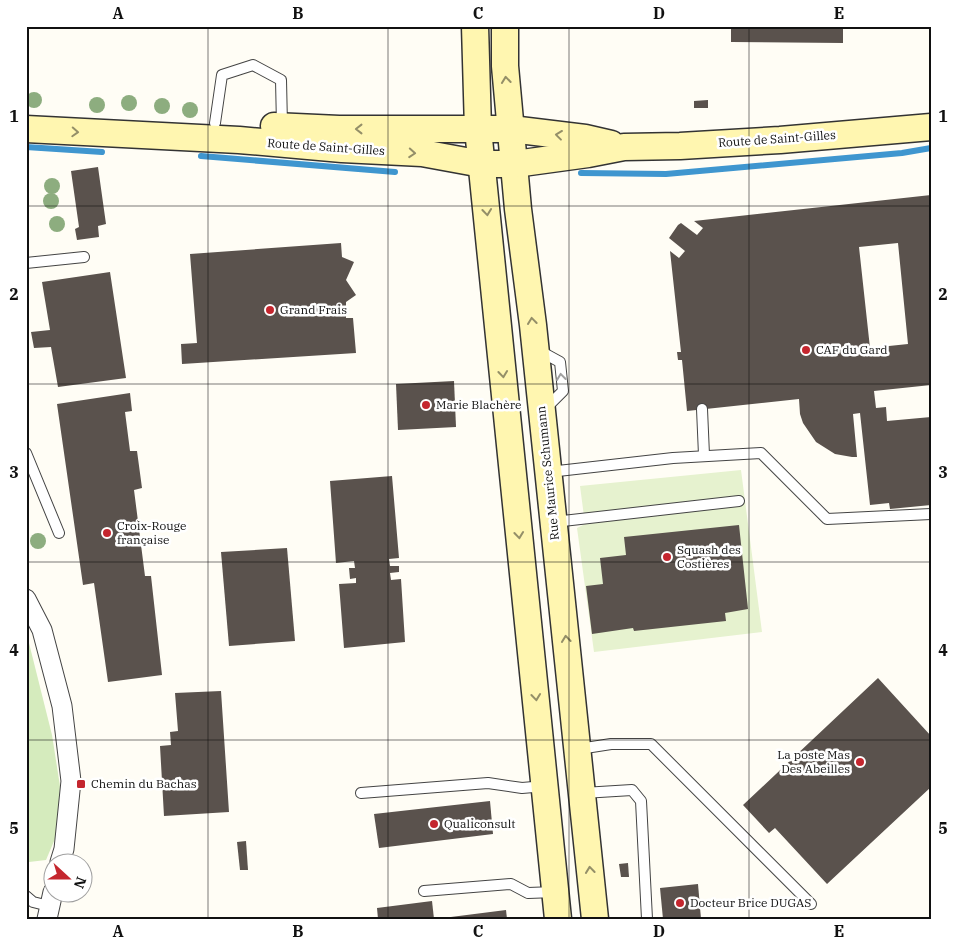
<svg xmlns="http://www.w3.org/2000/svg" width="957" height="945" viewBox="0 0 957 945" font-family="'IBM Plex Serif',serif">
<rect width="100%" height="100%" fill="#fffdf5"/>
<!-- green -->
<polygon fill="#d5ebbd" points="26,631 52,735 60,786 57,834 46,860 29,862 26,860"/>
<!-- pitch -->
<polygon fill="#e6f2cf" points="741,470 762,632 594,652 577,528 585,524 580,486"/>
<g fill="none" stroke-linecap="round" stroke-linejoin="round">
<!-- stream -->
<g stroke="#3f96cf" stroke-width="6">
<polyline points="26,147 102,152"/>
<polyline points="201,156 395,172"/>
<polyline points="581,173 666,174 902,153 931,148"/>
</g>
</g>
<!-- building -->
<g fill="#5a524d" fill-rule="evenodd">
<polygon points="731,26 843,26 843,43 731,42"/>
<polygon points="708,100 708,108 694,108 694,101"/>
<polygon points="98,167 106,224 98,226 99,237 77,240 75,229 79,227 71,171"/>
<path d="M931,195V385L874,391L876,408L886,407L887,421L931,417V505L890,509L889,503L870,505L860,413L853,414L857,457H852L835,454L816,442L803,423L800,414L799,399L687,411L682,360H678L677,352H681L670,251L679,258L685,251L669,238L678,225L681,223L697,235L703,228L694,221ZM898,243L908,344L870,348L859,247Z"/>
<polygon points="341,243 342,257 354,262 346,280 356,295 346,302 346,318 353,318 356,353 182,364 181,344 197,343 190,254"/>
<polygon points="110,272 126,378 58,387 51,347 34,348 31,332 50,330 42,282"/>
<polygon points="454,381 456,427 398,430 396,384"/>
<polygon points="130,393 132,411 125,412 130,451 137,451 142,488 134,490 145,576 151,576 162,675 108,682 94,583 83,585 57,404"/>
<polygon points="392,476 399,558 389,559 390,566 399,566 399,572 390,573 391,580 401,579 405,642 344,648 339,584 356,583 356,578 350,579 349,568 355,568 354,561 336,563 330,481"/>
<polygon points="739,525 748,609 725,613 726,621 634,631 633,628 592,634 586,586 603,584 600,558 626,555 624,537"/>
<polygon points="287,548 295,641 229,646 221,552"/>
<polygon points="878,678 931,736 931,787 827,884 775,828 769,833 743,805"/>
<polygon points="221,691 229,812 164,816 160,746 171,745 170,732 178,731 175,693"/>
<polygon points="490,801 493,834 379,848 374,814"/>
<polygon points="246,841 248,870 240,870 237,842"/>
<polygon points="628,863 629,877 621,877 619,864"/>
<polygon points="698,884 701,919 663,919 660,888"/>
<polygon points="432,901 434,919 378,919 377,908"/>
<polygon points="506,910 507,919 443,919 443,918"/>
</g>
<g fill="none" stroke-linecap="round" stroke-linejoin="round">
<defs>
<g id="service">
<polyline points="215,123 222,75 253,65 281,80 282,125"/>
<polyline points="26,263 84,257"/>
<polyline points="538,350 560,362 563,391 546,408"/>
<polyline points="702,409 704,455"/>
<polyline points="26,453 59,533"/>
<polyline points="549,472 673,458 761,453 827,519 931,514"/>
<polyline points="554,522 739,501"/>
<polyline points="579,749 611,744 651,744 811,904"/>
<polyline points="361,793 488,783 522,788 545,786"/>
<polyline points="583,793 632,790 641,801 647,919"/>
<polyline points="424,891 511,884 528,893 555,892"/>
<polyline points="26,896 33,902 49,906"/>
</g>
<g id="minor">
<polyline points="26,599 42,630 62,706 71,781 64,849 60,862"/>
<polyline points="47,919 53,892"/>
</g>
<g id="secondary">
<polyline points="475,26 478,129 558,919"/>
<polyline points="505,26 505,66 518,209 533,325 595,919"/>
<polyline points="274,126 339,129 511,129 585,138 611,144"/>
<polyline points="26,129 239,140 342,149 422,153 482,164 515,164 588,154 624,147 680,146 780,140 931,127"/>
</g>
</defs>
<!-- service casing -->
<use href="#service" stroke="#444" stroke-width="12"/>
<!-- minor casing -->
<use href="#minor" stroke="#444" stroke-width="21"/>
<!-- secondary casing -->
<use href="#secondary" stroke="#333" stroke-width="29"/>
<!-- service -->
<use href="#service" stroke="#fff" stroke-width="10"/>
<!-- minor -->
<use href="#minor" stroke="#fff" stroke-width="19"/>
<!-- secondary -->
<use href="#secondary" stroke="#fff6b0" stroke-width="26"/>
</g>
<!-- trees -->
<g fill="#8dad7f">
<circle cx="34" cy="100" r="8"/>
<circle cx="129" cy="103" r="8"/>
<circle cx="97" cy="105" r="8"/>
<circle cx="162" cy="106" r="8"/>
<circle cx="190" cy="110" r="8"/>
<circle cx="52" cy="186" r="8"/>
<circle cx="51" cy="201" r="8"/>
<circle cx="57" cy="224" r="8"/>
<circle cx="38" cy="541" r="8"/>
</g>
<!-- one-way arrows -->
<defs><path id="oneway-chevron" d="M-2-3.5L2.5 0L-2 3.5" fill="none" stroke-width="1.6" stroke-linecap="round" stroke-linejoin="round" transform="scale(1.25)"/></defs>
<g stroke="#948f68">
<use href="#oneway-chevron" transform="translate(506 80) rotate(-96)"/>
<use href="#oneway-chevron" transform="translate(359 129) rotate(-180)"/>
<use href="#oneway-chevron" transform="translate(75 132) rotate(3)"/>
<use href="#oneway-chevron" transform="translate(559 135) rotate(-173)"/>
<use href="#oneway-chevron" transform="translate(412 153) rotate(4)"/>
<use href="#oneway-chevron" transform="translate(487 212) rotate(84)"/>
<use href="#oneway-chevron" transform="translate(532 321) rotate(-97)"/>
<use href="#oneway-chevron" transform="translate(503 374) rotate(84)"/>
<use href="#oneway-chevron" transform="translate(519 535) rotate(84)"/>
<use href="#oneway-chevron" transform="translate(566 639) rotate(-96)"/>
<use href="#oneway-chevron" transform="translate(536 697) rotate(84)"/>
<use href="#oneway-chevron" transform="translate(590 870) rotate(-96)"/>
</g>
<use stroke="#a0a0a0" href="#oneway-chevron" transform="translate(561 377) rotate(-97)"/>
<!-- grid -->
<path fill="none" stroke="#111" stroke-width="1" stroke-opacity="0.55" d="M208,26V919M388,26V919M569,26V919M749,26V919M26,206H931M26,384H931M26,562H931M26,740H931"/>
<!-- markers -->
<g fill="#c4262e" stroke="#fff" stroke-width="2">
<circle cx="270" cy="310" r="5"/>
<circle cx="806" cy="350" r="5"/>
<circle cx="426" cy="405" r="5"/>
<circle cx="107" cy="533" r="5"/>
<circle cx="667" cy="557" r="5"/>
<circle cx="860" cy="762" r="5"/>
<rect x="76" y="779" width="10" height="10" rx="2.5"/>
<circle cx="434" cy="824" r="5"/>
<circle cx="680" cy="903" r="5"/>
</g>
<g text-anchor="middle" stroke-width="5" stroke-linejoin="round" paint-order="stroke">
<!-- street labels -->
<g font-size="12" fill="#111" stroke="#fff">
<text transform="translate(777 139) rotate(-4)" y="4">Route de Saint-Gilles</text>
<text transform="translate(326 147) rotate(4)" y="4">Route de Saint-Gilles</text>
<text transform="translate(548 473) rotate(-96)" y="4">Rue Maurice Schumann</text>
</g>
<!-- poi labels -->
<g font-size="12" fill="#111" stroke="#fff" text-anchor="start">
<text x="280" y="314">Grand Frais</text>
<text x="816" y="354">CAF du Gard</text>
<text x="436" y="409">Marie Blachère</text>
<text x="117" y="530">Croix-Rouge<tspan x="117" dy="14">française</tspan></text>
<text x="677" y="554">Squash des<tspan x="677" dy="14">Costières</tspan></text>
<text x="850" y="759" text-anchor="end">La poste Mas<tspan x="850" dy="14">Des Abeilles</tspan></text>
<text x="91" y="788">Chemin du Bachas</text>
<text x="444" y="828">Qualiconsult</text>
<text x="690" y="907">Docteur Brice DUGAS</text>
</g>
</g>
<!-- border -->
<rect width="957" height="945" fill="none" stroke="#ffffff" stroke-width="55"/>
<!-- north arrow -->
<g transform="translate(68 878) rotate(111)"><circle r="24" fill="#ffffff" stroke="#a0a0a0"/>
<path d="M0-4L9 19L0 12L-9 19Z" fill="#c4262e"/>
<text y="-8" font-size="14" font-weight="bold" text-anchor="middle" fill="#111111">N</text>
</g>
<rect x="28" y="28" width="902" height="890" fill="none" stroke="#111" stroke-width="2"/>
<g font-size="16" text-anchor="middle" font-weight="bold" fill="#111">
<text x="118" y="19">A</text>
<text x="298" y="19">B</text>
<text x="478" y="19">C</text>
<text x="659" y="19">D</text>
<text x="839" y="19">E</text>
<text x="14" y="122">1</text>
<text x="943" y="122">1</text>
<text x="14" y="300">2</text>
<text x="943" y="300">2</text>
<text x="14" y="478">3</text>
<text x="943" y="478">3</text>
<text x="14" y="656">4</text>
<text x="943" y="656">4</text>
<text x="14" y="834">5</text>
<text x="943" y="834">5</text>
<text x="118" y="937">A</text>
<text x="298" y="937">B</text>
<text x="478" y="937">C</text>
<text x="659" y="937">D</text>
<text x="839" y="937">E</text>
</g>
</svg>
